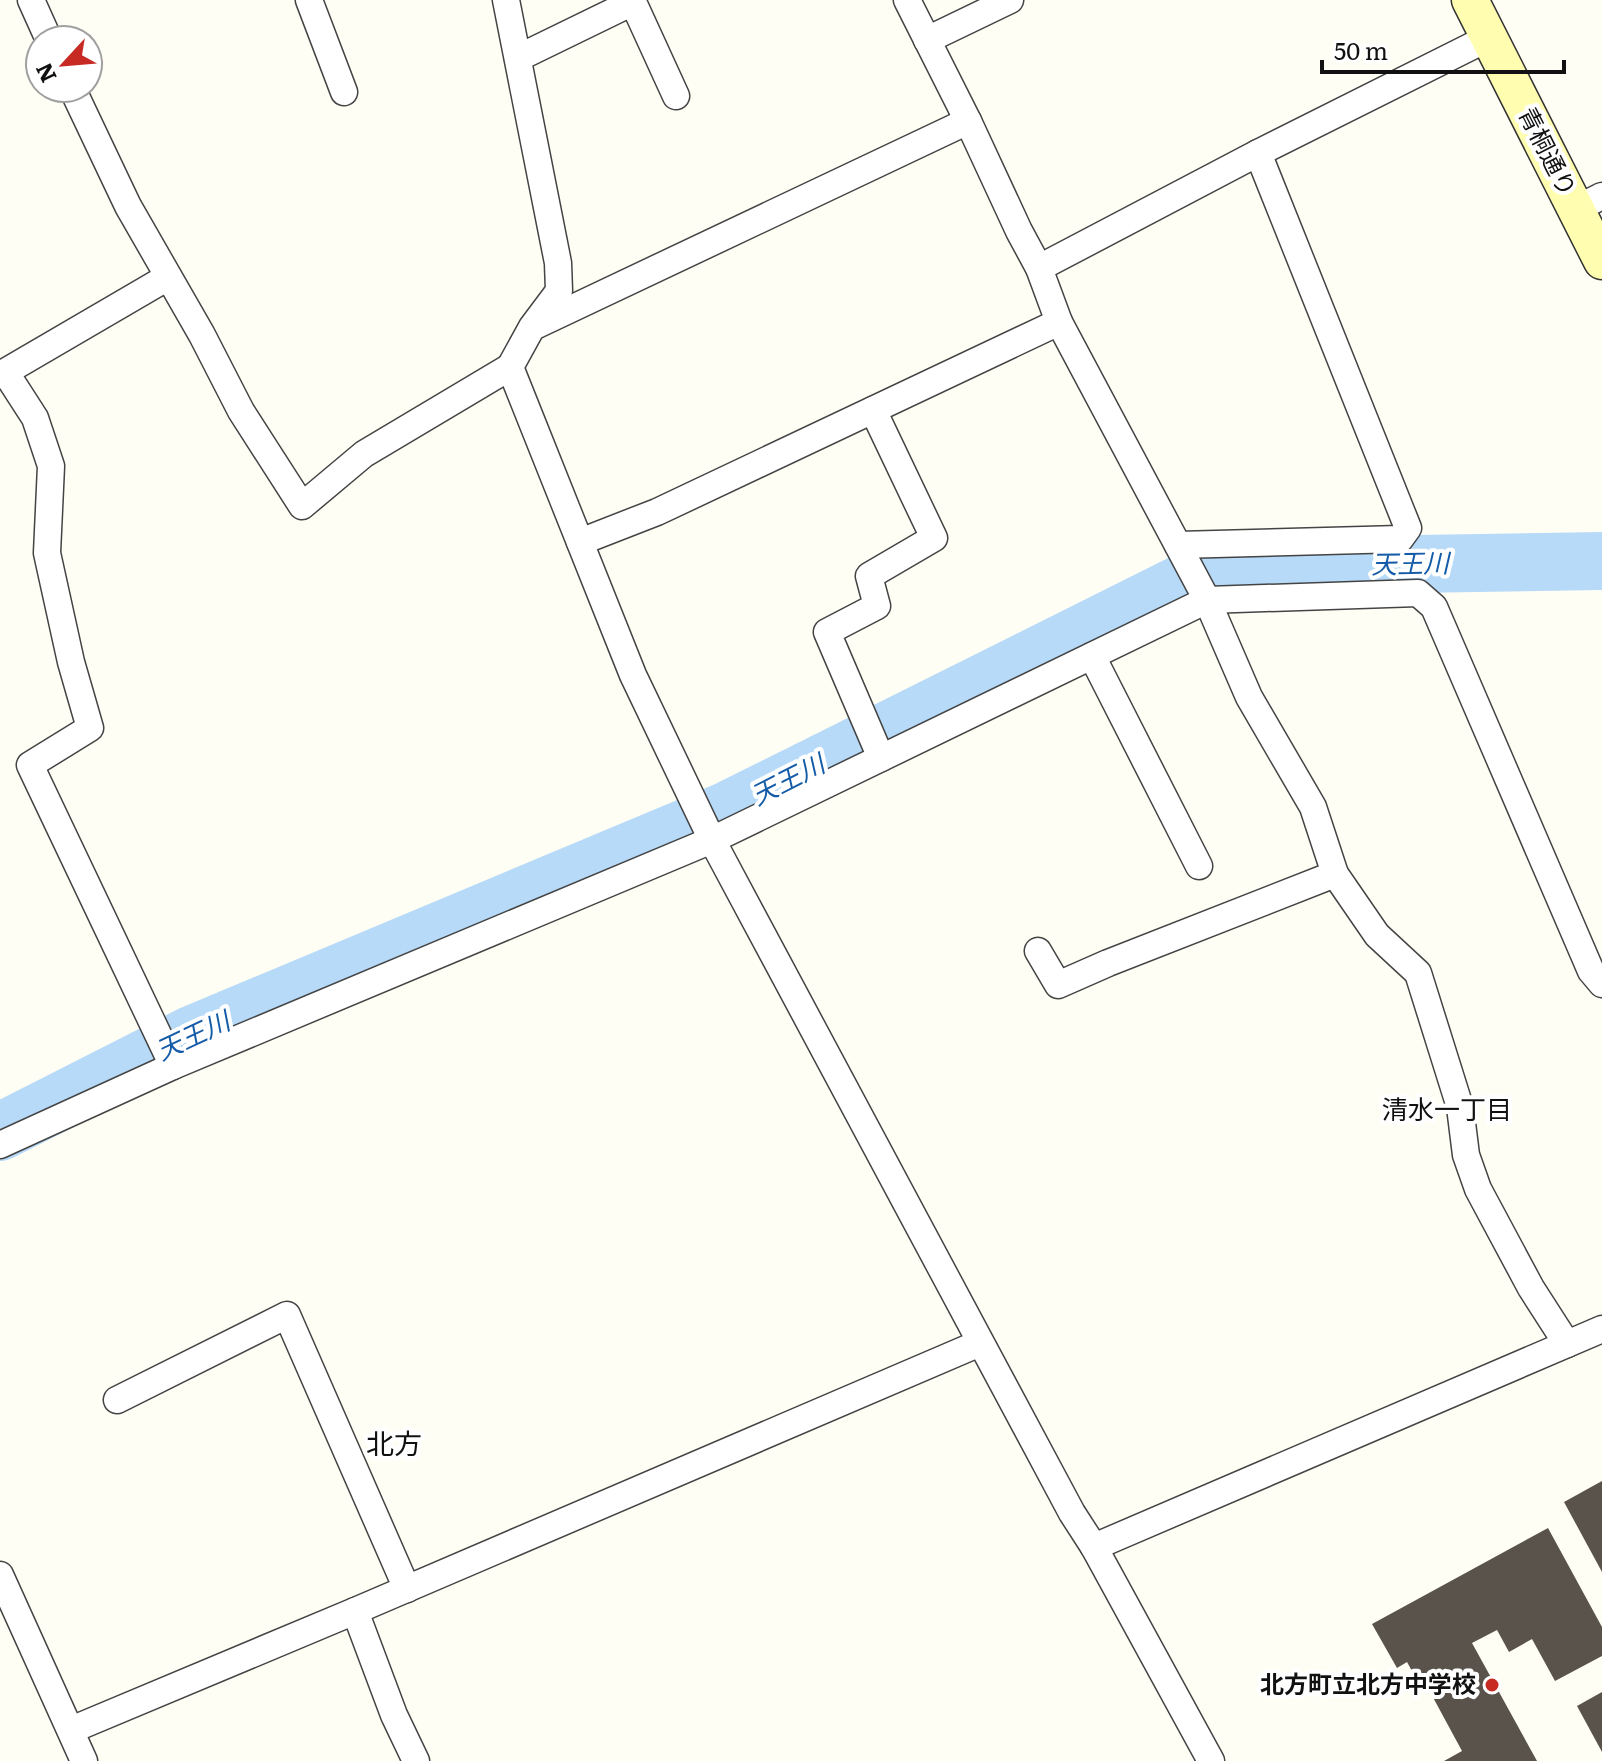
<svg xmlns="http://www.w3.org/2000/svg" width="1602" height="1761" viewBox="0 0 1602 1761" font-family="Literata,'Noto Sans JP',serif">
<rect width="100%" height="100%" fill="#fffef4"/>
<g fill="none" stroke-linecap="round" stroke-linejoin="round">
<!-- river -->
<polyline stroke="#b7daf8" stroke-width="58" points="0,1132 191,1035 726,811 1215,567 1602,561"/>
</g>
<!-- building -->
<g fill="#5a534c">
<polygon points="1602,1481 1602,1572 1564,1502"/>
<polygon points="1548,1528 1602,1627 1602,1656 1555,1681 1532,1639 1509,1652 1497,1630 1472,1643 1537,1761 1444,1761 1462,1751 1429,1690 1424,1693 1407,1662 1397,1668 1372,1624"/>
<polygon points="1602,1692 1602,1752 1577,1706"/>
</g>
<g fill="none" stroke-linecap="round" stroke-linejoin="round">
<defs>
<g id="street">
<polyline points="31,0 49,40"/>
<polyline points="309,0 344,92"/>
<polyline points="506,0 558,263 559,291 532,327 510,367 633,675 712,840 1072,1513 1094,1547 1211,1761"/>
<polyline points="907,0 968,121 1019,231 1039,268 1059,322 1207,600 1249,697 1313,807 1335,874 1377,935 1418,973 1460,1107 1466,1155 1478,1189 1531,1288 1567,1344"/>
<polyline points="927,40 1010,0"/>
<polyline points="518,58 633,2 676,96"/>
<polyline points="72,88 128,206 202,335 241,411 302,506 364,454 510,367"/>
<polyline points="1576,209 1602,196"/>
<polyline points="1039,268 1258,153 1490,37"/>
<polyline points="537,325 968,121"/>
<polyline points="6,373 35,418 51,466 47,553 71,662 90,728 30,765 173,1066"/>
<polyline points="0,375 168,277"/>
<polyline points="873,410 934,538 869,576 877,606 827,632 881,758"/>
<polyline points="580,542 657,512 1059,322"/>
<polyline points="1178,545 1400,539 1408,528 1258,153"/>
<polyline points="1092,656 1199,866"/>
<polyline points="1038,951 1058,985 1108,963 1335,874"/>
<polyline points="0,1145 173,1066 712,840 1207,600 1418,593 1434,607 1591,971 1602,984"/>
<polyline points="117,1400 287,1315 407,1589"/>
<polyline points="1094,1547 1602,1329"/>
<polyline points="0,1575 84,1761"/>
<polyline points="355,1611 394,1715 416,1761"/>
<polyline points="71,1730 355,1611 980,1343"/>
</g>
<polyline id="secondary" points="1470,0 1602,261"/>
</defs>
<!-- street casing -->
<use href="#street" stroke="#444" stroke-width="29"/>
<!-- secondary casing -->
<use href="#secondary" stroke="#333" stroke-width="39"/>
<!-- street -->
<use href="#street" stroke="#fff" stroke-width="26"/>
<!-- secondary -->
<use href="#secondary" stroke="#fffdaf" stroke-width="36"/>
</g>
<!-- markers -->
<circle fill="#c72923" stroke="#fff" stroke-width="3" cx="1492" cy="1685" r="8"/>
<g text-anchor="middle" stroke-width="8" stroke-linejoin="round" paint-order="stroke">
<!-- street labels -->
<g font-size="24" fill="#111" stroke="#fff">
<text transform="translate(1547 152) rotate(63)" y="8">青桐通り</text>
</g>
<!-- poi labels -->
<g font-size="24" font-weight="bold" fill="#111" stroke="#fff" text-anchor="end">
<text x="1476" y="1693">北方町立北方中学校</text>
</g>
<!-- water labels -->
<g font-size="26" font-style="italic" fill="#145ba8" stroke="#fff">
<text transform="translate(1410 564) rotate(-1)" y="9">天王川</text>
<text transform="translate(788 780) rotate(-27)" y="9">天王川</text>
<text transform="translate(193 1036) rotate(-25)" y="9">天王川</text>
</g>
<!-- neighbourhood labels -->
<g font-size="26" fill="#111" stroke="#fff">
<text x="1447" y="1119">清水一丁目</text>
</g>
<!-- quarter labels -->
<g font-size="28" fill="#111" stroke="#fff">
<text x="394" y="1454">北方</text>
</g>
</g>
<!-- north arrow -->
<g transform="translate(64 64) rotate(244)"><circle r="38" fill="#ffffff" stroke="#a0a0a0" stroke-width="2"/>
<path d="M0-6L14 30L0 20L-14 30Z" fill="#c72923"/>
<text y="-12" font-size="22" font-weight="bold" text-anchor="middle" fill="#111111">N</text>
</g>
<!-- scale -->
<path d="M1322 60v12h242v-12" fill="none" stroke="#111111" stroke-width="4"/>
<text x="1334" y="60" font-size="24" fill="#111111" stroke="#ffffff" stroke-width="6" paint-order="stroke">50 m</text>
</svg>
